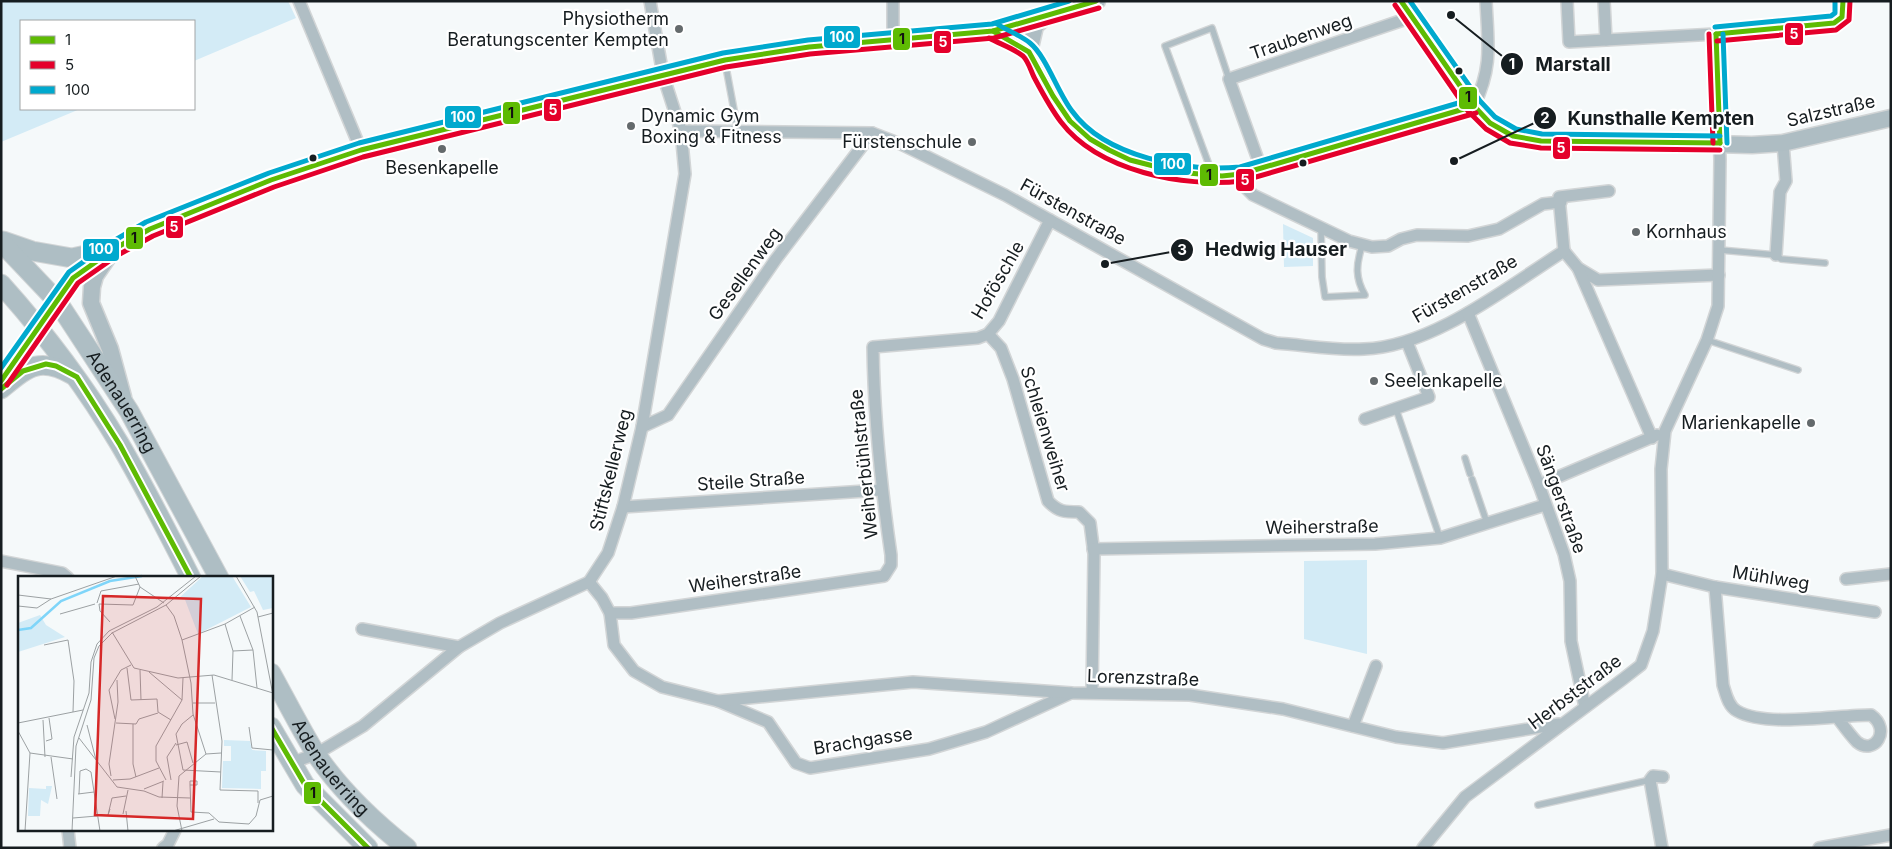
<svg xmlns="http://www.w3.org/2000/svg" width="1892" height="849" viewBox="0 0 1892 849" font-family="Inter,sans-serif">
<rect width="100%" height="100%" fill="#f5f9fa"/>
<!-- green -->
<g fill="#d3ebf6">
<polygon points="1,1 288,1 296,18 194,61 194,21 21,21 21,109 80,109 1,142"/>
<polygon points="1283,224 1313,238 1313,266 1284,267"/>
<polygon points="1367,560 1367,654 1304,639 1304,561"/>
</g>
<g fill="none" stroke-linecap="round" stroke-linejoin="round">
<defs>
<g id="lane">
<polyline points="725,62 738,131"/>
<polyline points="1212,173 1165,46 1212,28 1229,79"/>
<path d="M1321,227L1322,277L1325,297L1365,295C1355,278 1356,265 1362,246"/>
<polyline points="1720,250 1776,255 1781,259 1825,263"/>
<polyline points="1707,340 1798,370"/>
<polyline points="1396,409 1440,538"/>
<polyline points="1465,458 1470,474"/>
<polyline points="1472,479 1487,523"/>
<polyline points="1538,805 1650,780"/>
</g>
<g id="street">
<polyline points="299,1 361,150"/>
<polyline points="893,1 893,39"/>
<polyline points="1567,1 1569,42 1716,34 1828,24 1834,23 1842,17 1843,1"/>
<polyline points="1604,1 1606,40"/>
<path d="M1474,106C1493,66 1488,44 1486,1"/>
<path d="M681,131L872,133L903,145L1005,195L1263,339L1276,343C1305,345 1335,351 1364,349C1432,347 1507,287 1564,251"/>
<polyline points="1261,168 1229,79 1412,17"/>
<polyline points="1241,174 1244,186 1253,195 1349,241 1372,247 1388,246 1401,239 1417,235 1468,236 1499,229 1543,204 1561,202"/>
<polyline points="1564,251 1578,268 1598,280 1719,275"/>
<polyline points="1564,251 1559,197 1609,191"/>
<polyline points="1776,255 1780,192 1786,181 1783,143"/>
<polyline points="1578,268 1652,438"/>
<polyline points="1468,313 1539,485 1564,554 1570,581 1571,641 1585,707"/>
<path d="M988,334L1001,348L1013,379L1048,501C1058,512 1065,512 1079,512L1090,523L1094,554L1092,692"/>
<polyline points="1365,419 1429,397 1407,342"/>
<polyline points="642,427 668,415 776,259 872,133"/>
<polyline points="1539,485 1657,435"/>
<polyline points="623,507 881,490"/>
<polyline points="1093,549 1375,544 1440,538 1545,505"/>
<polyline points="1,561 62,573 68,578"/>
<polyline points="1662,574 1715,587 1875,612"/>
<polyline points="1846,579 1891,574"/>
<polyline points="589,582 602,598 610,613 614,645 634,671 662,687 718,701 768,722 796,763 810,768 929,749 986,732 1071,693"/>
<path d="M1715,587L1723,685C1726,694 1728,706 1737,711C1767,728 1836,715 1871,715C1892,730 1874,756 1857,742C1850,735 1843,725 1837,717"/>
<path d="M610,613H631L884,576L891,565V555C881,486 874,417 873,347L978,338L988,334L999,321L1050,220"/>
<polyline points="362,629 459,647"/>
<polyline points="718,701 913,682 1072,693 1190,695 1283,709 1396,737 1443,743 1559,724"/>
<polyline points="1353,726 1376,666"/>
<polyline points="291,763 316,754 363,726 459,647 500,623 589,582 608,553 623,507 642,427 685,174 681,131 663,75 650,1"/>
<polyline points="68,830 70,848"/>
<polyline points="163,848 168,844 175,830"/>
<polyline points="1423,848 1465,797 1623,679 1641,665 1653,631 1662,574 1661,469 1665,431 1707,340 1718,306 1720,160 1716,34"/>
<polyline points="1662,848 1650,780 1653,776 1663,777"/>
<polyline points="1819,848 1891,835"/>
</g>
<g id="secondary">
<path d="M1401,1L1482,115C1494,128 1509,134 1526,139L1752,145L1783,143L1891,118"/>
<path d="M993,31C1003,37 1021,43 1029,52C1035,58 1038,69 1042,76C1051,93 1062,113 1075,127C1109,162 1195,183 1241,174L1474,106"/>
<polyline points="1029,52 1035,26 1046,16"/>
<polyline points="108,257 95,276 92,287 91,303 110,349 123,397"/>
<polyline points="1,381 73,278 114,249 150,229 210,203 271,180 361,150 725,60 809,47 993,31 1097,1"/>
</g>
<g id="primary">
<polyline points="3,241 32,251 72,258 114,249"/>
<path id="s1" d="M1,242L57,301L76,330L129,411L219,578"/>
<path d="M1,284C46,334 85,386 119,443C145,487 168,533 191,578"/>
<path d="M1,389C28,367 39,356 73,375"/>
<path id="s2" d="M271,673C286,700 300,728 316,754C340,790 373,821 407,848"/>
<polyline points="271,727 305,785 368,848"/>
</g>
</defs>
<!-- lane casing -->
<use href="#lane" stroke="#d2d5d6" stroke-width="8"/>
<!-- street casing -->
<use href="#street" stroke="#d2d5d6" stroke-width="14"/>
<!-- secondary casing -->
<use href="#secondary" stroke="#d2d5d6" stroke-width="19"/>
<!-- primary casing -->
<use href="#primary" stroke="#d2d5d6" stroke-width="21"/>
<!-- lane -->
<use href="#lane" stroke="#b0bec4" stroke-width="5.5"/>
<!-- street -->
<use href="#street" stroke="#b0bec4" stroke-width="11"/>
<!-- secondary -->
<use href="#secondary" stroke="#aebdc3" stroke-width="16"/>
<!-- primary -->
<use href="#primary" stroke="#aebec4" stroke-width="19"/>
<defs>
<g id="bus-1">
<polyline points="1401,1 1474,106 1490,123 1513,136 1541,141 1720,143"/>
<polyline points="993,31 1029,52 1053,96 1070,121 1090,139 1109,150 1130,160 1177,172 1222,176 1241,174 1474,106"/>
<polyline points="1716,34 1834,23 1842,17 1843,1"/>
<polyline points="1716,34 1720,143"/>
<polyline points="1,381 73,278 114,249 150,229 271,180 361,150 725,60 809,47 993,31 1096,1"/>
<polyline points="1,389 23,371 46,364 56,366 77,377 120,445 191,578"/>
<polyline points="271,727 305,785 368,848"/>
</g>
<g id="bus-2">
<polyline points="1395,5 1468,111 1486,129 1510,143 1541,148 1720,150"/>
<polyline points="1709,34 1713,143"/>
<path d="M989,38C1000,44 1013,48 1023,56C1029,62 1031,72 1035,79C1043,94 1051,109 1061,122C1098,171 1184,188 1242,181L1476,113"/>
<polyline points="1717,41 1836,30 1849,20 1850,1"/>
<polyline points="7,385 78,283 118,255 153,236 274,187 363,157 726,67 810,54 994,38 1099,8"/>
</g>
<g id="bus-3">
<polyline points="1410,1 1480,101 1495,117 1516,129 1542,134 1720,136"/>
<path d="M997,24C1008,31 1020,35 1030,43C1046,56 1058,93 1072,111C1105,157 1186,172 1240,167L1472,99"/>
<polyline points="1715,27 1831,16 1835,13 1835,1"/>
<polyline points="1723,34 1727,143"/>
<polyline points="1,368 69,272 110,243 146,222 269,173 359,143 723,53 808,40 992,24 1069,1"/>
</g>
</defs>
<!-- bus-1 casing -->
<use href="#bus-1" stroke="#fff" stroke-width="9"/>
<!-- bus-2 casing -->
<use href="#bus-2" stroke="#fff" stroke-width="9"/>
<!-- bus-3 casing -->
<use href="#bus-3" stroke="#fff" stroke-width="9"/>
<!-- bus-1 -->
<use href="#bus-1" stroke="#5ebb03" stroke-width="5"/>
<!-- bus-2 -->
<use href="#bus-2" stroke="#e4002b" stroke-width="5"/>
<!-- bus-3 -->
<use href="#bus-3" stroke="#00a9ce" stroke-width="5"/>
</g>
<!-- markers -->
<g fill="#646a6c" stroke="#fff" stroke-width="2">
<circle cx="679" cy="29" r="5"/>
<circle cx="631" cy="126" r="5"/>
<circle cx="972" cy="142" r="5"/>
<circle cx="442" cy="149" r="5"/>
<circle cx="1636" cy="232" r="5"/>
<circle cx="1374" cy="381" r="5"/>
<circle cx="1811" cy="423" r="5"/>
</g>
<g fill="#161d20" stroke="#fff" stroke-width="2">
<circle cx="1459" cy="71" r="4.5"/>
<circle cx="313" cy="158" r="4.5"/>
<circle cx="1303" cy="163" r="4.5"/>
</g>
<g text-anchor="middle" stroke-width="4.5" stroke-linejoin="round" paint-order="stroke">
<!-- poi labels -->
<g font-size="18" fill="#161d20" stroke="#fff" text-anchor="end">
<text x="669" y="25">Physiotherm<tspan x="669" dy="21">Beratungscenter Kempten</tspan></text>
<text x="641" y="122" text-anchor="start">Dynamic Gym<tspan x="641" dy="21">Boxing &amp; Fitness</tspan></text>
<text x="962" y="148">Fürstenschule</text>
<text x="442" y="174" text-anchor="middle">Besenkapelle</text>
<text x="1646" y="238" text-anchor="start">Kornhaus</text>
<text x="1384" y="387" text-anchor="start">Seelenkapelle</text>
<text x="1801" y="429">Marienkapelle</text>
</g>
<!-- street labels -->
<g font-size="18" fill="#161d20" stroke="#fff">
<text transform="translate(1301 37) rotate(-19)" y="6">Traubenweg</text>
<text transform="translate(1831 111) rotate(-13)" y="6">Salzstraße</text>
<text transform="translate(1073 212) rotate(29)" y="6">Fürstenstraße</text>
<text transform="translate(745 274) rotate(-54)" y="6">Gesellenweg</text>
<text transform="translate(998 280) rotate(-60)" y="6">Hoföschle</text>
<text transform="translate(1465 289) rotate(-30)" y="6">Fürstenstraße</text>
<text dy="6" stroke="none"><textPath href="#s1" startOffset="201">Adenauerring</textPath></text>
<text transform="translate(1045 429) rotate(73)" y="6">Schleienweiher</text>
<text transform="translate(864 464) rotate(-96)" y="6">Weiherbühlstraße</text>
<text transform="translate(611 470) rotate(-76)" y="6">Stiftskellerweg</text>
<text transform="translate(751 481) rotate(-4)" y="6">Steile Straße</text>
<text transform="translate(1561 499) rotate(70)" y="6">Sängerstraße</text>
<text transform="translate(1322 527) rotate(-1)" y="6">Weiherstraße</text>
<text transform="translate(1771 578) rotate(9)" y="6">Mühlweg</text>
<text transform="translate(745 579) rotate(-8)" y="6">Weiherstraße</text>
<text transform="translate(1143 678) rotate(2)" y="6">Lorenzstraße</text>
<text transform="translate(1575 692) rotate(-37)" y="6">Herbststraße</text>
<text transform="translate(863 741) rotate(-9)" y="6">Brachgasse</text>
<text dy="6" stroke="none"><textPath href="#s2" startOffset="112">Adenauerring</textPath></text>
</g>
</g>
<!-- overview -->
<g transform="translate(18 576)">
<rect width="255" height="255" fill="#f5f9fa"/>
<path d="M185,0H214L233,31L180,58L166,21L161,22ZM222,0H255V32L245,34L236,15L232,16ZM22,39L28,49L47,61L0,76V47ZM206,164L232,165L234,174L248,175V195H243V213L204,212L205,185H213V170H206ZM28,210H34L30,228L23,224L22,240H10L11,212L28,213Z" fill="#d3ebf6"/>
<path fill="none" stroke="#7fd5f9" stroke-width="2.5" d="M0,54L13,52L43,25L92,5L124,0"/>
<path fill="none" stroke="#9ca1a3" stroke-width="1" d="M117,0L122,11L146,27M218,0L239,36L255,119M0,19L33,23L99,0M79,27L83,15L121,8M81,28L115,29L122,11M81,28L82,35L92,46M148,29L156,40L164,64L173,107L175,138L188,178L161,200L159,230L164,255M0,30L19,32L33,23M42,38L77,28M222,40L235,74L239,112M240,41L255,37M207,48L215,75L214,104M94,56L116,92L160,102L196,99L255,117M164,64L207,48L237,31M26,69L50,64L56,105L55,136M215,75L235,74M109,92L113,124L139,123L140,136M122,94L123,124M131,96L164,124M194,99L204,165L202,214L240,215V227M175,127H197M140,136L153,144M97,143L91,114L103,94L113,89M25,144L27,181M0,147L65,134M98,147L118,148L121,143L140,137M115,148V188L118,201M69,149L78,184M231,151L234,172L255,174M0,155L12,177L55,183M61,162L99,211L126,215L141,221L172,222M28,165L34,163L31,142M158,169L169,166L175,187M188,178L203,177M33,181L39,223M68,193L73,196L82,255M165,194L158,158L164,148L175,139M165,194L203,196M93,200L91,188L100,126L99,104M53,201L56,161L71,117L73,86L79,68L91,55L139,31L178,0M95,204L112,203L141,192M148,204L138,185V170L164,124L165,102M153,204L149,181L158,167M172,209V205H179V209H172L173,236L191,237L201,246L231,248L238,240L242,224L255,220M126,213L146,205M60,218L76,216M61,218L62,195L68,193M144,222L145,206M92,233L90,239L94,222L108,220M108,235L110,255M105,238L110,214M55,242L79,240M7,255L12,177M54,255L58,170L73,124L76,82L81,70L94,57L148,29L183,0M155,255L196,243"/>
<path fill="#d62828" fill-opacity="0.15" stroke="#d62828" stroke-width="2.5" d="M85,20L183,23L175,243L77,239Z"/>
<rect width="255" height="255" fill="none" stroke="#161d20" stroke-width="2.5"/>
</g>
<!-- callouts -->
<path fill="none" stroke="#161d20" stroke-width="2" d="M1451 15L1512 64M1454 161L1545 118M1105 264L1182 250"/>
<g fill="#161d20" stroke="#fff" stroke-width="2">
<circle cx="1451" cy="15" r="5"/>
<circle cx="1454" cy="161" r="5"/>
<circle cx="1105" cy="264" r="5"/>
<circle cx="1512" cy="64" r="12"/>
<circle cx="1545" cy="118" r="12"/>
<circle cx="1182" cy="250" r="12"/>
</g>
<g font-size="15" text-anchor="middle" font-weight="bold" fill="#fff">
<text x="1512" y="69">1</text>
<text x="1545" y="123">2</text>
<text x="1182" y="255">3</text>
</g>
<g font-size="19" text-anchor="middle" font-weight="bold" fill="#161d20" stroke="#fff" stroke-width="4.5" stroke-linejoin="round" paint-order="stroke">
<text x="1573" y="71">Marstall</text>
<text x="1661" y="125">Kunsthalle Kempten</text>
<text x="1276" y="256">Hedwig Hauser</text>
</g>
<g stroke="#fff" stroke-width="2">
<rect x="1784" y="22" width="20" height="24" rx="5" fill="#e4002b"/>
<rect x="823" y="25" width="38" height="24" rx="5" fill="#00a9ce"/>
<rect x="892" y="27" width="19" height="24" rx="5" fill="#5ebb03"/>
<rect x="933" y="30" width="19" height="24" rx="5" fill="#e4002b"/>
<rect x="1458" y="86" width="20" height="24" rx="5" fill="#5ebb03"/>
<rect x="543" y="98" width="19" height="24" rx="5" fill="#e4002b"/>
<rect x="502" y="101" width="19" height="24" rx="5" fill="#5ebb03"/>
<rect x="444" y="105" width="38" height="24" rx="5" fill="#00a9ce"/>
<rect x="1552" y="136" width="19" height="24" rx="5" fill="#e4002b"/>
<rect x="1153" y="152" width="39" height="24" rx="5" fill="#00a9ce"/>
<rect x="1199" y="163" width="20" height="24" rx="5" fill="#5ebb03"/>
<rect x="1235" y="168" width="20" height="24" rx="5" fill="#e4002b"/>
<rect x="165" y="215" width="19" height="24" rx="5" fill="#e4002b"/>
<rect x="125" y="226" width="19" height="24" rx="5" fill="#5ebb03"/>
<rect x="82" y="238" width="38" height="24" rx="5" fill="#00a9ce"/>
<rect x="303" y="781" width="19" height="24" rx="5" fill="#5ebb03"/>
</g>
<g font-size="14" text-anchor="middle" font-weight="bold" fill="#fff">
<text x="1794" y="39">5</text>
<text x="842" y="42">100</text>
<text x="943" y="47">5</text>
<text x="553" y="115">5</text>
<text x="463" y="122">100</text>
<text x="1561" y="153">5</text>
<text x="1173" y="169">100</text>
<text x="1245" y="185">5</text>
<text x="174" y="232">5</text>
<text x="101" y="254">100</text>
</g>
<g font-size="14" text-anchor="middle" font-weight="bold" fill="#111">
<text x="902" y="44">1</text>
<text x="1468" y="102">1</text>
<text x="511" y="118">1</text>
<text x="1209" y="180">1</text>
<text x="134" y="243">1</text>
<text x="313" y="798">1</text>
</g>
<!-- border -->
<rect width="1892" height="849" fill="none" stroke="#161d20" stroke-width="5"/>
<!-- legend -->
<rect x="20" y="20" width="175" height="90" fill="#ffffff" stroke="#a2a5a6"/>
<rect x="30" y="36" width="25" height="8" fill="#5ebb03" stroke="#a2a5a6"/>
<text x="65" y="45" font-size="15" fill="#161d20">1</text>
<rect x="30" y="61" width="25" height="8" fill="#e4002b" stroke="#a2a5a6"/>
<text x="65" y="70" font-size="15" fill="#161d20">5</text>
<rect x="30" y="86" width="25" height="8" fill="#00a9ce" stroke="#a2a5a6"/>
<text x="65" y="95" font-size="15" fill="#161d20">100</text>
</svg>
